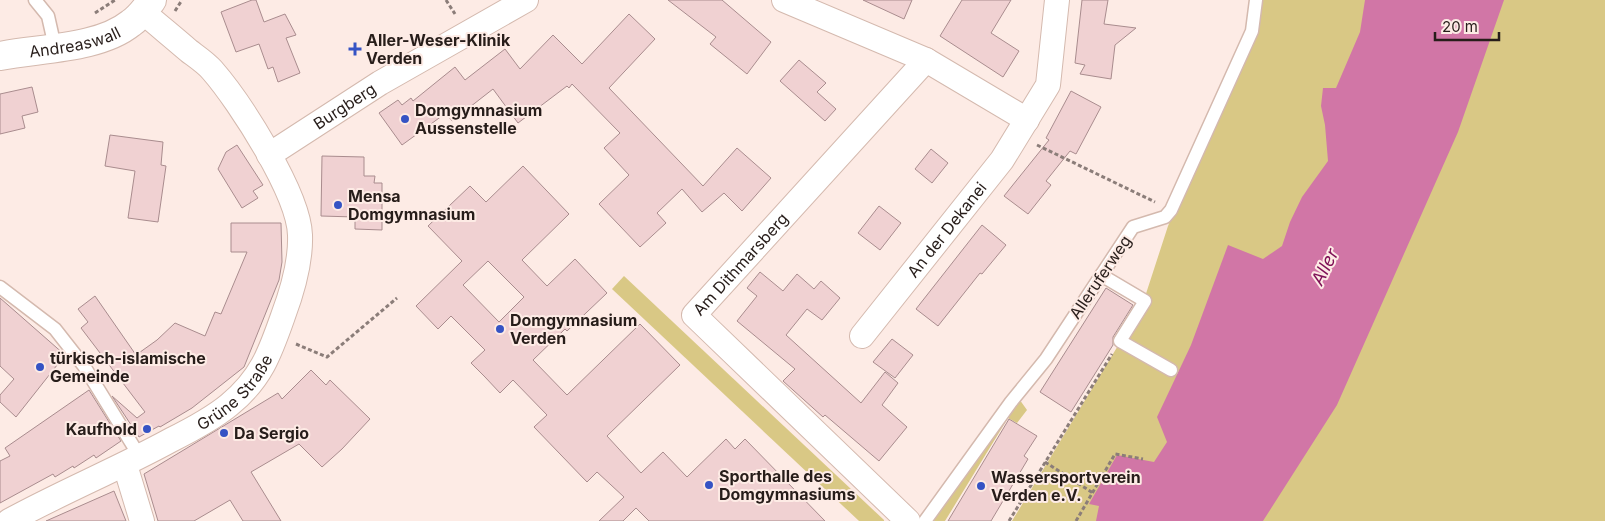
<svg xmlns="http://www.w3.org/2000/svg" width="1605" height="521" viewBox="0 0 1605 521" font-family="Inter,sans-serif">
<rect width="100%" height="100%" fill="#fdebe5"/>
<!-- green -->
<g fill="#d9c885">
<polygon points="1260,0 1605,0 1605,521 1012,521 1142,306 1168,226 1225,93"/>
<polygon points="624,276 884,520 884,521 859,521 612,289"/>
<polygon points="1017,396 1027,410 1017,423 1008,418 945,521 927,521"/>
</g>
<!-- water -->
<polygon fill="#d176a6" points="1365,0 1504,0 1458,132 1337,405 1263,521 1096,521 1099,506 1089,504 1117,455 1154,462 1167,442 1157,417 1191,345 1228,245 1263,259 1282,246 1290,222 1302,197 1328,161 1325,125 1321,106 1323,88 1336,88 1360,32"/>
<!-- building -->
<g fill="#f0d1d2" stroke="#a98c8e" fill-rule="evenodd">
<polygon points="252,0 256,0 264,22 285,14 296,35 286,38 300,73 278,82 273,67 268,69 259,44 236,52 221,12"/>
<polygon points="668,0 722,0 771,42 747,74 710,44 716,37"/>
<polygon points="863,0 912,0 904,19"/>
<polygon points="962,0 1011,0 991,33 1019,51 1003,77 940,36"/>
<polygon points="1082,0 1108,0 1104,24 1136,28 1115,45 1111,79 1080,74 1085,65 1075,63"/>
<polygon points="629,14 655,39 609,88 703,186 737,148 771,178 742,211 724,193 702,212 682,189 657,213 666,223 640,247 599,204 629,175 604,148 620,133 572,84 569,88 567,86 518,123 493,89 452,121 446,113 402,145 379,113 398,100 402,105 411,98 413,101 455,67 465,80 505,49 520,69 553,35 582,64"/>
<polygon points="799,60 826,83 817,92 836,109 825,121 780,81"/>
<polygon points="32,87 38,112 22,116 25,128 0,134 0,94"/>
<polygon points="1071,91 1101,107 1076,154 1070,151 1046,181 1051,185 1028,214 1004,196 1049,140 1046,138"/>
<polygon points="110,135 163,142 161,165 166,166 158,222 128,218 135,171 105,166"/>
<polygon points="237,145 263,185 253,191 258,198 242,208 218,169 226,152"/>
<polygon points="931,149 948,163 932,183 915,169"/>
<polygon points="322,156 364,157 364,176 375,176 374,183 382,183 382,230 355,229 355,217 321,216"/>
<path d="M523,166L569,214L522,260L547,286L575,259L607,293L567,331L565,329L533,360L567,395L640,324L680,365L607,436L641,473L663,452L687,477L726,439L735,449L745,439L825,521H649L636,508L623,521H599L624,497L597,472L587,482L534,427L547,415L513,380L500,393L485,377L471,363L485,350L451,316L438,329L416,306L462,261L428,226L470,186L486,202ZM488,261L524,297L499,322L463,285Z"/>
<polygon points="879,206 901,223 880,250 858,233"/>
<polygon points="231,223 281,223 282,262 279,280 244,367 192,408 160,427 159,426 139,437 112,396 137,418 145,412 81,328 88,322 78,309 95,296 136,355 157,340 175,323 205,336 215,312 221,314 247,252 231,252"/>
<polygon points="982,225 1006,245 982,274 980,273 938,326 916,309"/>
<polygon points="760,272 783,291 797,274 814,289 821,281 840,298 822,320 807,309 786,335 861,403 885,372 898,383 882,405 907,427 879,461 825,415 823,417 783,381 795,369 737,321 757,296 747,288"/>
<polygon points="1106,288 1133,305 1113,337 1113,345 1071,412 1040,392"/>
<polygon points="0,298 65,355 16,417 0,402 0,395 14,379 0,366"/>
<polygon points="892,339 913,355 895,378 873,362"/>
<polygon points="311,370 326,385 330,380 370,419 342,449 322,467 299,444 251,472 281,521 243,521 230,500 194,521 158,521 144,474 278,393 282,399"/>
<polygon points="89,390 121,441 96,458 94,455 74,468 73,466 55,477 53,474 0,503 0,461 10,456 5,448"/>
<polygon points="1009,419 1037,436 1024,456 1028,459 991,521 948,521"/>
<polygon points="114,491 126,521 46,521"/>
</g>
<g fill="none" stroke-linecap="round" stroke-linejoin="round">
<defs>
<g id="service">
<polyline points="35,0 48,16 55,47"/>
<polyline points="1101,275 1145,301 1120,341 1171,370"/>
<polyline points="0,287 55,329 84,366 140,457"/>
<polyline points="925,521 1011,402 1046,359 1133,227 1165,217 1171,210 1252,31 1256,0"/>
</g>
<g id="minor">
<polyline points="784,0 926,60 1027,120"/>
<path id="s1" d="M269,155L380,83L526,0"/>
<path id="s2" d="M862,336L1002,160L1048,85L1057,0"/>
<polyline points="125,465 142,521"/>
<path id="s3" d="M9,521C62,492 118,469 171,440C191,430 212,419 229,405C261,379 270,353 283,316C292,292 301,261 300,235C299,194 240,102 212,70C206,63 197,57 189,51C174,38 158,25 143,12"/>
<path id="s4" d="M908,521L694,315L926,60"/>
</g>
<g id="secondary">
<path id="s5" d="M0,56C40,48 99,49 131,23C140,17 146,8 152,0"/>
</g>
</defs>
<!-- service casing -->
<use href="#service" stroke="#d4b9ae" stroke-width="15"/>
<!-- minor casing -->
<use href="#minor" stroke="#d4b9ae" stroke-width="26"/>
<!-- secondary casing -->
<use href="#secondary" stroke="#d4b9ae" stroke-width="30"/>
<!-- path -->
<g stroke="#8b7d79" stroke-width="3" stroke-dasharray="4 2.5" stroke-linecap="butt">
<polyline points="446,0 455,14"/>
<polyline points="175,11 182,0"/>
<polyline points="95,13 115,0"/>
<polyline points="1037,145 1155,202"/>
<polyline points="296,344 327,357 397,298"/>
<polyline points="1045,462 1093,493"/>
<polyline points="1009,521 1112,354"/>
<polyline points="1076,521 1115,454 1143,459"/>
</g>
<!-- service -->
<use href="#service" stroke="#fff" stroke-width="12"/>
<!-- minor -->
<use href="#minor" stroke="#fff" stroke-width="24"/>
<!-- secondary -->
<use href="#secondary" stroke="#fff" stroke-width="28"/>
</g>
<!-- markers -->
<g fill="#3553c4" stroke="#fdebe5" stroke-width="2">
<path d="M352.5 41.5h5v5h5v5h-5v5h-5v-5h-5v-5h5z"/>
<circle cx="405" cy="119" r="5"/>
<circle cx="338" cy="205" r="5"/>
<circle cx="500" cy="329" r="5"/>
<circle cx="40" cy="367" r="5"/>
<circle cx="147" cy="429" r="5"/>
<circle cx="224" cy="433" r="5"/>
<circle cx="709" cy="485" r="5"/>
<circle cx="981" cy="486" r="5"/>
</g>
<g text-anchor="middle" stroke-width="4" stroke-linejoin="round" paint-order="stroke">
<!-- street labels -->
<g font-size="16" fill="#271d1a" stroke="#fdebe5">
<text dy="6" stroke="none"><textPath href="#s5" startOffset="76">Andreaswall</textPath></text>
<text dy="6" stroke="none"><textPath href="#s1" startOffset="90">Burgberg</textPath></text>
<text dy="6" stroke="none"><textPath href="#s2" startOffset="136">An der Dekanei</textPath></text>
<text dy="6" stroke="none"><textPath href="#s4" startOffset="366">Am Dithmarsberg</textPath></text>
<text transform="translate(1100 277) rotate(-56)" y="6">Alleruferweg</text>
<text dy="6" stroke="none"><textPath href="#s3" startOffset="262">Grüne Straße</textPath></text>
</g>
<!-- poi labels -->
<g font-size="16" font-weight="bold" fill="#271d1a" stroke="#fdebe5" text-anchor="start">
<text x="366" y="46">Aller-Weser-Klinik<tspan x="366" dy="18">Verden</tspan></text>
<text x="415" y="116">Domgymnasium<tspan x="415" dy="18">Aussenstelle</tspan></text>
<text x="348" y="202">Mensa<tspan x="348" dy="18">Domgymnasium</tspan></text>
<text x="510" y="326">Domgymnasium<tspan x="510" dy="18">Verden</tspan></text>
<text x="50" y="364">türkisch-islamische<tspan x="50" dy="18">Gemeinde</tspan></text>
<text x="137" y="435" text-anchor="end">Kaufhold</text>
<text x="234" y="439">Da Sergio</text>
<text x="719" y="482">Sporthalle des<tspan x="719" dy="18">Domgymnasiums</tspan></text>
<text x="991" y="483">Wassersportverein<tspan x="991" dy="18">Verden e.V.</tspan></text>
</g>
<!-- water labels -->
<g font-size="18" font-style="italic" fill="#7e0f56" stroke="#fdebe5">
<text transform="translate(1325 267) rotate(-63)" y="6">Aller</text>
</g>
</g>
<!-- scale -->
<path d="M1435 32v8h64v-8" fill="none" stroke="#271d1a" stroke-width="2.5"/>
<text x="1442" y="32" font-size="15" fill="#271d1a" stroke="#fdebe5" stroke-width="4" paint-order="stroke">20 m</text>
</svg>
